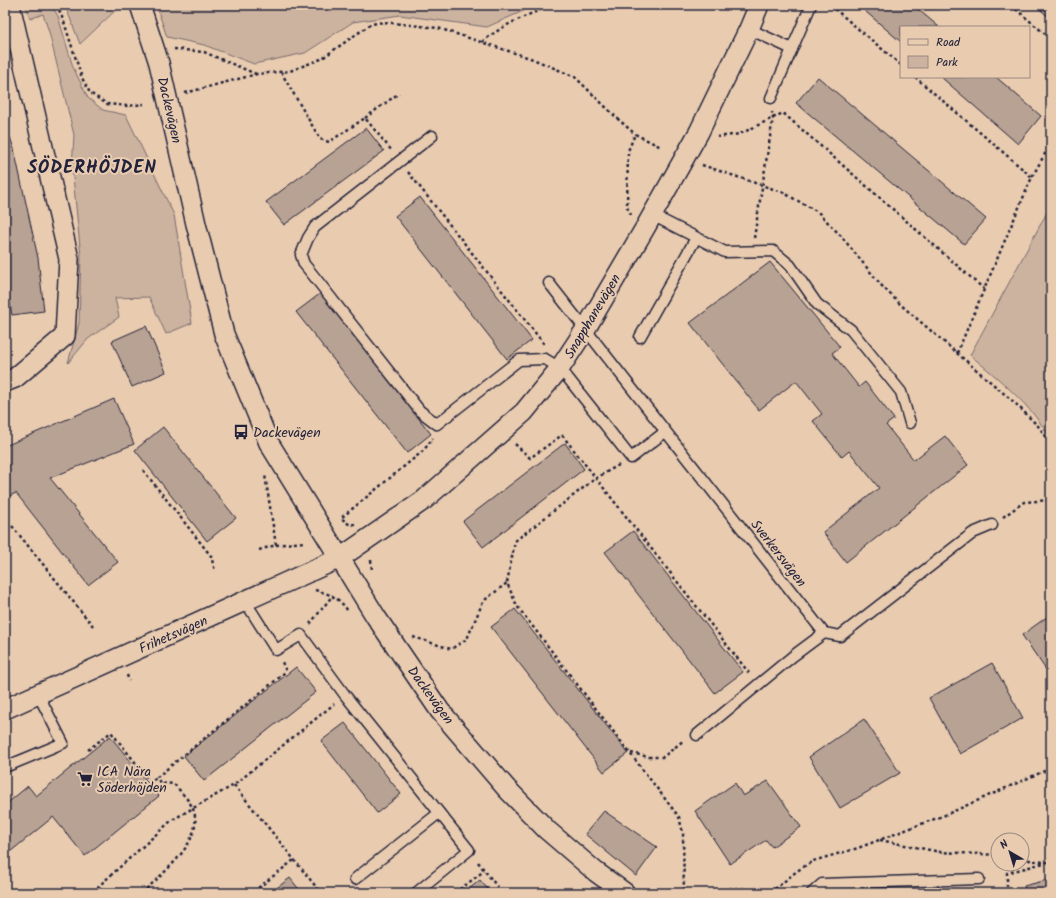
<svg xmlns="http://www.w3.org/2000/svg" width="1056" height="898" viewBox="0 0 1056 898" font-family="Kalam,sans-serif">
<rect width="100%" height="100%" fill="#e9ccb0"/>
<filter id="ink" filterUnits="userSpaceOnUse"><feTurbulence type="fractalNoise" baseFrequency=".025" numOctaves="2"/><feDisplacementMap in="SourceGraphic" scale="8" xChannelSelector="R" yChannelSelector="G"/><feConvolveMatrix kernelMatrix="1 2 1 2 8 2 1 2 1" color-interpolation-filters="sRGB"/></filter>
<g filter="url(#ink)">
<!-- green -->
<g fill="#ccb39f" stroke="#776a6d">
<polygon points="26,5 51,5 58,16 73,67 88,98 103,110 126,115 174,215 192,323 166,334 149,297 115,298 119,317 88,339 68,363 79,323 81,257 72,167 74,135 49,32 43,14 30,19"/>
<polygon points="65,5 118,5 119,7 80,44"/>
<polygon points="156,5 537,5 487,27 400,15 353,22 305,53 254,64 204,45 167,37"/>
<path d="M1051,205V404L1047,412L1051,415V439C1031,405 1000,380 970,355Z"/>
</g>
<!-- building -->
<g fill="#b8a293" stroke="#22223b">
<polygon points="858,5 913,5 939,27 901,27 901,42"/>
<polygon points="1035,5 1051,5 1051,19"/>
<polygon points="818,77 986,219 964,244 796,103"/>
<polygon points="941,77 996,77 1041,116 1018,144"/>
<polygon points="5,122 14,149 38,258 44,311 12,315 5,276"/>
<polygon points="366,128 384,151 284,225 266,202"/>
<polygon points="420,197 532,340 507,359 395,216"/>
<polygon points="770,262 840,347 832,353 859,387 865,382 894,419 886,425 914,460 945,436 968,465 846,562 823,532 879,488 849,451 842,457 813,421 822,414 796,381 759,410 690,323"/>
<polygon points="321,293 431,434 407,453 296,312"/>
<polygon points="146,326 166,372 132,387 112,341"/>
<polygon points="114,399 134,444 50,478 118,562 88,585 16,493 5,498 5,446"/>
<polygon points="163,427 236,518 207,541 135,450"/>
<polygon points="565,443 584,469 483,547 463,521"/>
<polygon points="633,531 743,672 715,693 605,552"/>
<polygon points="515,609 628,753 604,772 491,627"/>
<polygon points="1051,614 1051,677 1022,635"/>
<polygon points="992,663 1023,718 960,754 929,698"/>
<polygon points="296,667 316,692 204,781 184,756"/>
<polygon points="864,719 900,773 840,808 809,757"/>
<polygon points="345,723 401,794 377,813 321,741"/>
<polygon points="110,736 159,796 85,856 53,817 5,856 5,805 28,786 36,796"/>
<polygon points="768,781 801,827 772,847 766,840 730,864 695,811 735,783 743,796"/>
<polygon points="604,811 657,847 636,876 585,834"/>
<polygon points="290,878 302,893 270,893"/>
<polygon points="1051,879 1051,893 1026,893 1024,886"/>
<polygon points="480,880 491,893 464,893"/>
<polygon points="977,891 977,893 930,893"/>
</g>
<g fill="none" stroke-linecap="round" stroke-linejoin="round">
<defs>
<g id="service">
<polyline points="749,29 792,49 771,98"/>
<polyline points="792,49 811,5"/>
<polyline points="432,136 315,227 308,238 301,255 304,264 313,275 420,411 437,424 519,360 545,359 560,368 631,458 665,432"/>
<polyline points="652,215 725,252 773,251 790,265 817,304 851,330 901,392 910,423"/>
<polyline points="549,283 824,633 840,636 973,533 992,525"/>
<polyline points="640,337 696,238"/>
<polyline points="245,601 276,650 301,635 345,695 469,850 416,893"/>
<polyline points="697,735 793,656 824,633"/>
<polyline points="5,767 63,743 38,694"/>
<polyline points="355,879 439,813"/>
<polyline points="812,893 822,884 979,879"/>
</g>
<g id="minor">
<polyline points="140,5 159,63 196,224 224,334 269,443 376,617 440,711 507,789 547,830 596,872 625,893"/>
<polyline points="5,382 15,378 65,336 69,259 10,5"/>
<polyline points="5,709 340,558 424,500 524,412 560,368 585,330 645,228 699,132 749,29 759,5"/>
</g>
</defs>
<!-- service casing -->
<use href="#service" stroke="#22223b" stroke-width="13"/>
<!-- minor casing -->
<use href="#minor" stroke="#22223b" stroke-width="22"/>
<!-- path -->
<g stroke="#22223b" stroke-width="2.5" stroke-dasharray="3 3" stroke-linecap="butt">
<polyline points="57,5 64,22 82,78 90,93 107,104 128,106 144,104"/>
<polyline points="830,5 901,65"/>
<polyline points="1011,5 1051,39"/>
<path d="M482,42C506,23 525,16 553,5"/>
<polyline points="174,49 204,52 256,74"/>
<polyline points="281,72 320,139 329,142 365,118 392,151"/>
<polyline points="915,77 1032,177"/>
<polyline points="185,93 257,74 290,71 321,59 371,24 383,22 438,28 533,59 575,77 619,120 635,134 661,147"/>
<polyline points="365,118 399,93"/>
<polyline points="717,137 740,134 783,113 984,289"/>
<polyline points="702,165 782,192 818,212 841,236 881,285 901,305 1015,403 1040,428 1051,446"/>
<polyline points="408,172 544,344"/>
<polyline points="631,215 627,207 628,151 635,134"/>
<polyline points="754,238 773,118 772,112"/>
<polyline points="957,353 1032,177 1051,143"/>
<polyline points="515,444 530,458 562,435 749,673"/>
<polyline points="619,465 596,478 515,541 507,583 517,606 679,817 683,833 684,893"/>
<polyline points="143,470 211,556 215,571"/>
<polyline points="1003,517 1024,502 1051,500"/>
<polyline points="355,524 350,525 341,518 423,451 433,438"/>
<polyline points="12,526 93,626"/>
<polyline points="276,545 304,542"/>
<polyline points="259,550 276,545 265,475"/>
<polyline points="371,560 372,571"/>
<path d="M315,590C332,595 338,597 348,611"/>
<polyline points="310,624 333,595"/>
<polyline points="413,637 451,649 467,639 482,604 486,599 507,583"/>
<polyline points="127,675 129,681"/>
<polyline points="88,750 111,732 151,782 157,777"/>
<polyline points="631,753 649,757 663,757 684,740"/>
<polyline points="234,785 321,893"/>
<polyline points="880,840 940,852 998,855"/>
<polyline points="1022,859 1043,862"/>
<polyline points="478,862 502,893"/>
<polyline points="94,893 100,885 172,820 234,785 334,704"/>
<path d="M142,893C162,874 206,840 193,809C190,801 180,791 174,784L160,783L157,777L281,676L286,671L282,662"/>
<polyline points="255,893 258,888 294,860"/>
<polyline points="455,893 484,871"/>
<path d="M712,893C726,886 753,888 768,893"/>
<polyline points="770,893 797,871 813,861 858,848 945,815 1051,768"/>
<polyline points="1007,893 1007,873 1051,861"/>
</g>
<!-- service -->
<use href="#service" stroke="#e9ccb0" stroke-width="10"/>
<!-- minor -->
<use href="#minor" stroke="#e9ccb0" stroke-width="19"/>
</g>
</g>
<!-- icons -->
<defs>
<symbol id="bus-bare" viewBox="-9 -9 18 18"><path d="M-5-6H5V4H4V6H2V4H-2V6H-4V4H-5ZM-3.5-4V0h7V-4ZM-3.5 1.2v1.5H-2V1.2ZM2 1.2v1.5H3.5V1.2Z" fill="#22223b" stroke="#e9ccb0" stroke-width="2.5" paint-order="stroke"/></symbol>
<symbol id="supermarket-bare" viewBox="-9 -9 18 18"><path d="M-6-5.5h2.5l.6 2H6L4.5 2H-2.5L-4.4-4H-6ZM-1.5 3.2a1.3 1.3 0 1 0 .1 0ZM3 3.2a1.3 1.3 0 1 0 .1 0Z" fill="#22223b" stroke="#e9ccb0" stroke-width="2.5" paint-order="stroke"/></symbol>
</defs>
<g fill-rule="evenodd">
<use href="#bus-bare" x="230" y="421" width="22" height="22"/>
<use href="#supermarket-bare" x="74" y="768" width="22" height="22"/>
</g>
<g text-anchor="middle" stroke-width="4" stroke-linejoin="round" paint-order="stroke">
<!-- street labels -->
<g font-size="14" fill="#22223b" stroke="#e9ccb0">
<text transform="translate(170 110) rotate(77)" y="5">Dackevägen</text>
<text transform="translate(592 316) rotate(-59)" y="5">Snapphanevägen</text>
<text transform="translate(779 553) rotate(52)" y="5">Sverkersvägen</text>
<text transform="translate(173 634) rotate(-24)" y="5">Frihetsvägen</text>
<text transform="translate(431 695) rotate(54)" y="5">Dackevägen</text>
</g>
<!-- poi labels -->
<g font-size="14" fill="#22223b" stroke="#e9ccb0" text-anchor="start">
<text x="253" y="437">Dackevägen</text>
<text x="97" y="776">ICA Nära<tspan x="97" dy="16">Söderhöjden</tspan></text>
</g>
<!-- district labels -->
<g font-size="18" font-weight="bold" letter-spacing="1" fill="#22223b" stroke="#e9ccb0">
<text x="92" y="173">SÖDERHÖJDEN</text>
</g>
</g>
<!-- margin -->
<rect width="1056" height="898" fill="none" stroke="#e9ccb0" stroke-width="20"/>
<rect x="10" y="10" width="1036" height="878" fill="none" stroke="#22223b" stroke-width="1.5" filter="url(#ink)"/>
<!-- legend -->
<rect x="900" y="26" width="130" height="52" fill="#e9ccb0" stroke="#998881"/>
<rect x="908" y="39" width="20" height="6" fill="#e9ccb0" stroke="#998881"/>
<text x="936" y="46" font-size="12" fill="#22223b">Road</text>
<rect x="908" y="56" width="20" height="12" fill="#ccb39f" stroke="#998881"/>
<text x="936" y="66" font-size="12" fill="#22223b">Park</text>
<!-- north arrow -->
<g transform="translate(1010 852) rotate(322)"><circle r="19" fill="#e9ccb0" stroke="#998881"/>
<path d="M0-3L7 15L0 10L-7 15Z" fill="#22223b"/>
<text y="-6" font-size="11" font-weight="bold" text-anchor="middle" fill="#22223b">N</text>
</g>
</svg>
